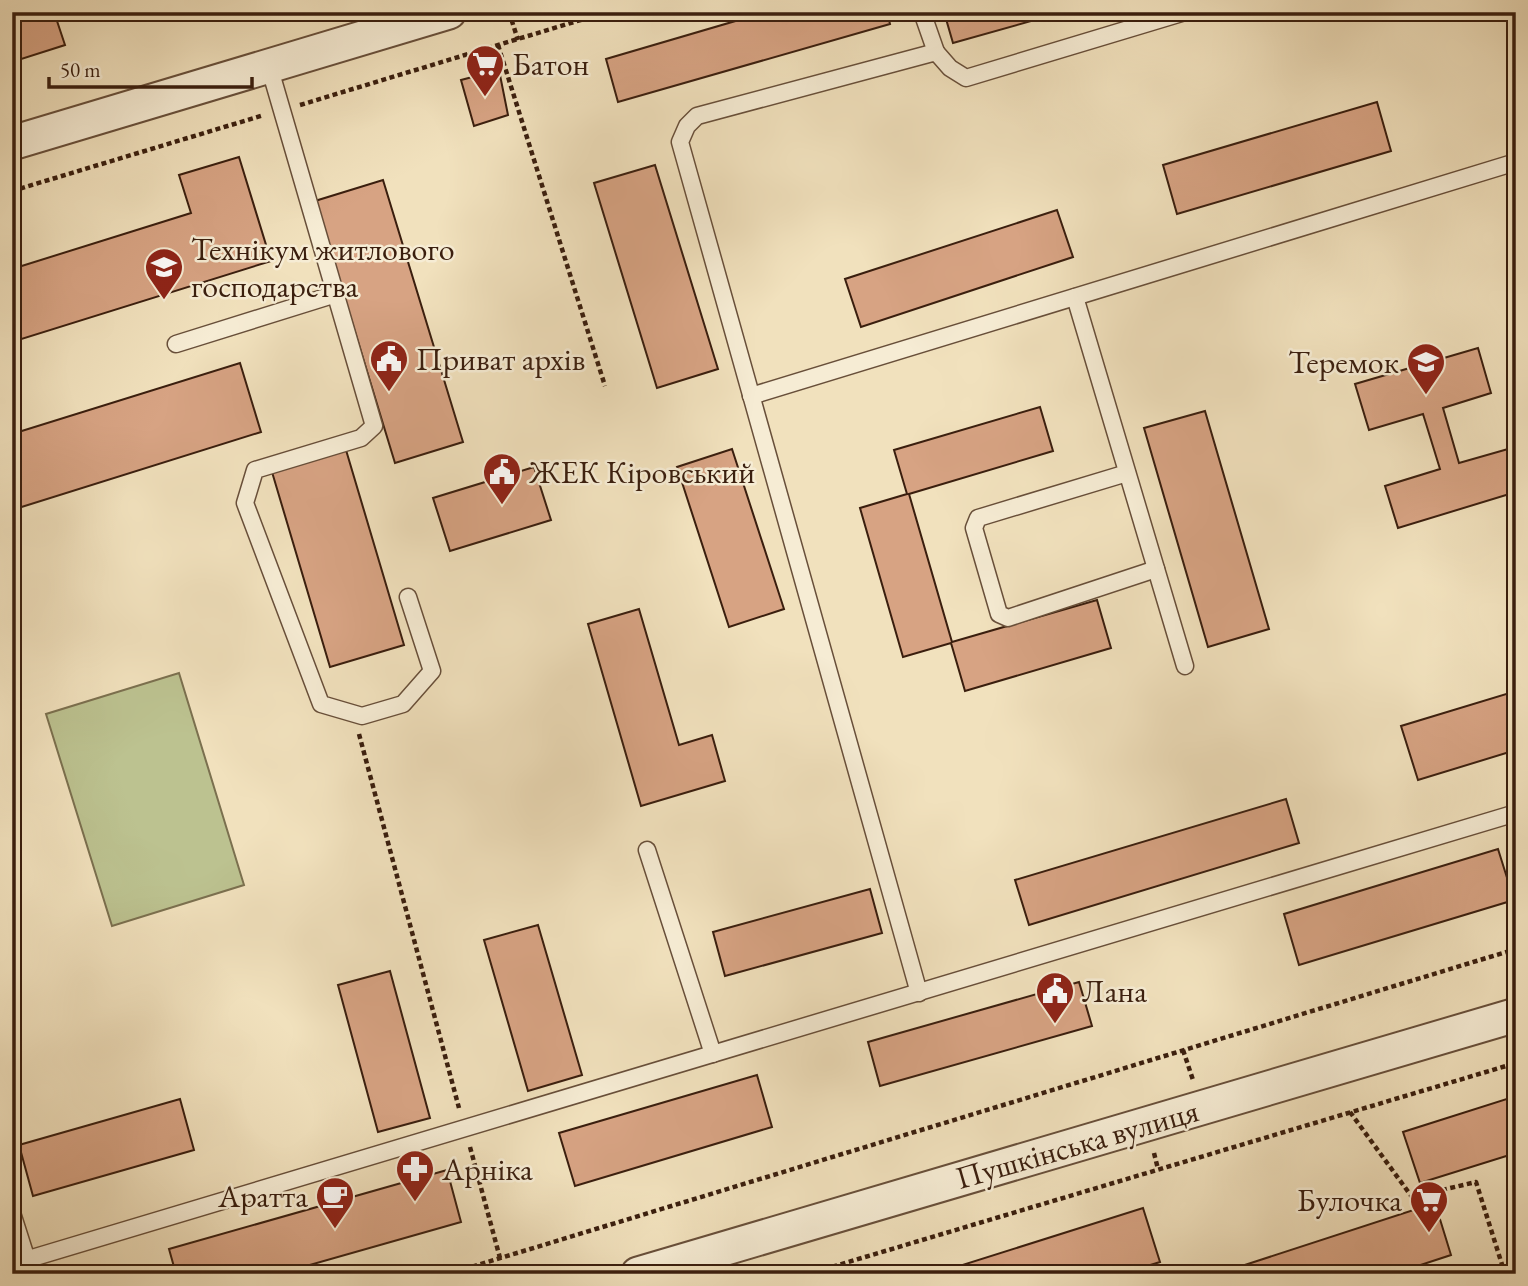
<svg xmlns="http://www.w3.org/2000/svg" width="1528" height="1286" viewBox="0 0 1528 1286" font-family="'EB Garamond',serif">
<rect width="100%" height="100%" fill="#f1e1bd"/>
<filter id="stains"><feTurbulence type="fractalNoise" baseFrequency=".00286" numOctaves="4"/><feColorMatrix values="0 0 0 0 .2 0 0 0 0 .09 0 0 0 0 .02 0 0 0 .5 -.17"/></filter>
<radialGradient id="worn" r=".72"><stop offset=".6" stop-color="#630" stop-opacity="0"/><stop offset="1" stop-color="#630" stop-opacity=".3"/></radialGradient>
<!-- green -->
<polygon fill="#bcc290" stroke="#7b704f" stroke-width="2" points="179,673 244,885 112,926 46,714"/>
<!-- building -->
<g fill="#d7a383" stroke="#3a1e0e" stroke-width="2">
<polygon points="12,12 54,12 65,45 12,62"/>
<polygon points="766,12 887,12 890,24 618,102 606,59"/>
<polygon points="944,12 1063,12 953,43"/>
<polygon points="499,70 508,115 474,126 461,80"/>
<polygon points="1377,102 1391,151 1177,214 1163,165"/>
<polygon points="239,157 271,261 12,342 12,269 191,213 179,175"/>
<polygon points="655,165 718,369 657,388 594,183"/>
<polygon points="383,180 463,442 395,463 315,201"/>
<polygon points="1057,210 1073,257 861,327 845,279"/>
<polygon points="1478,348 1491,393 1443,408 1459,463 1508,449 1516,476 1516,492 1398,528 1385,486 1440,469 1423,414 1369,430 1355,384"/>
<polygon points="240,363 261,432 12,510 12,434"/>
<polygon points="1040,407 1053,451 909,494 952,642 1097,600 1111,648 965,691 951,643 903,657 860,508 907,494 894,450"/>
<polygon points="1205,411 1269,629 1208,647 1144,428"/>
<polygon points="732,449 784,609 729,627 677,467"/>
<polygon points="346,450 404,645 330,667 272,472"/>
<polygon points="534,467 551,520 450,551 433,498"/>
<polygon points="639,609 679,745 712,735 725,781 641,806 588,624"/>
<polygon points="1516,691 1516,750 1418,780 1401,726"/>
<polygon points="1286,799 1299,843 1029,925 1015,880"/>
<polygon points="1498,849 1514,900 1299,965 1284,914"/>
<polygon points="870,889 882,933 725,976 713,932"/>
<polygon points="538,925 582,1075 528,1091 484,940"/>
<polygon points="390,971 430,1118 378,1132 338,985"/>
<polygon points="1079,982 1092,1026 880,1086 868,1042"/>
<polygon points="757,1075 772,1127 575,1186 559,1133"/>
<polygon points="1516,1096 1516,1153 1420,1183 1403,1132"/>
<polygon points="180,1099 194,1150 33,1196 19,1145"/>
<polygon points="447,1170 461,1222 278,1274 176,1274 169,1249"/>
<polygon points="1435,1203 1451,1255 1393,1274 1217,1274"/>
<polygon points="1143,1208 1160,1262 1121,1274 934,1274"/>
</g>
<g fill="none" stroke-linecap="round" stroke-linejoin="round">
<defs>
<g id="service">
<polyline points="922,12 936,52"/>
<polyline points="269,66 374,426 361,438 255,470 245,503 321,704 362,716 403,704 432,671 408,597"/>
<polyline points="1075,297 1185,666"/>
<polyline points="176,344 336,294"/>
<polyline points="751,396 1516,162"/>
<polyline points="1127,473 978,518 974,528 999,614 1008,618 1156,569"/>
<polyline points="647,850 713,1054"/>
<polyline points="919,993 680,142 687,126 697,116 936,52 950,68 966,78 1185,12"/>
<polyline points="12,1213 27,1260"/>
<polyline points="12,1264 1516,813"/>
</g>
<g id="minor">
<polyline points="12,143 449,12"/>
<polyline points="638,1274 1516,1015"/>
</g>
</defs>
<!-- service casing -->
<use href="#service" stroke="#684f3a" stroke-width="19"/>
<!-- minor casing -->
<use href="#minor" stroke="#684f3a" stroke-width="37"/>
<!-- path -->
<g stroke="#3a1e0e" stroke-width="4.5" stroke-dasharray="5 3.5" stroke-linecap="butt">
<polyline points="509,12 518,40"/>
<polyline points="498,45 605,386"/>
<polyline points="300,105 607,12"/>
<polyline points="12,191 264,115"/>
<polyline points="359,734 459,1108"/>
<polyline points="1183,1050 1193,1080"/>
<polyline points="1350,1112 1412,1197 1476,1182 1505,1274"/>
<polyline points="470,1147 500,1258"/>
<polyline points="1154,1153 1158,1169"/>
<polyline points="448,1274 1516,949"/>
<polyline points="808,1274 1516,1063"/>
</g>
<!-- service -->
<use href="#service" stroke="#f6ecd4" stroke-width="16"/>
<!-- minor -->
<use href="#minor" stroke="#f6ecd4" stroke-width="33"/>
</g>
<!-- icons -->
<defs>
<symbol id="supermarket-pin" viewBox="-11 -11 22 30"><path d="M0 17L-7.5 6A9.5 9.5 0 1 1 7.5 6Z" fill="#8f2418" stroke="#f6ecd4"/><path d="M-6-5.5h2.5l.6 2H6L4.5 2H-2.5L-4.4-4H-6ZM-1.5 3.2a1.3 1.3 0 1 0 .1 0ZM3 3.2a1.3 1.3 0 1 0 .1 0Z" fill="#fff"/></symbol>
<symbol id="university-pin" viewBox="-11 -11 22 30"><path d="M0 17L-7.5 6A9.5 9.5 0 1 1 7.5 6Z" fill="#8f2418" stroke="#f6ecd4"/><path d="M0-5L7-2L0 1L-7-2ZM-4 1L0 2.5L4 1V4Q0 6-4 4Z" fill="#fff"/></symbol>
<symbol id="civic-pin" viewBox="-11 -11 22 30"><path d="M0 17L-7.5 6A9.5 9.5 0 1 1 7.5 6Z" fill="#8f2418" stroke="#f6ecd4"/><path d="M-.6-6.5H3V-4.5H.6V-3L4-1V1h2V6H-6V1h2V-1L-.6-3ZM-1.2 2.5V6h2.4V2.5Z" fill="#fff"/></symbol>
<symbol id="school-pin" viewBox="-11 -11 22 30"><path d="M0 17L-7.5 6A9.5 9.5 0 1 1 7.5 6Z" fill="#8f2418" stroke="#f6ecd4"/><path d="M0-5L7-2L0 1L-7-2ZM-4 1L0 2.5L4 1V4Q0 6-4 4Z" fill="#fff"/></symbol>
<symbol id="pharmacy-pin" viewBox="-11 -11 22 30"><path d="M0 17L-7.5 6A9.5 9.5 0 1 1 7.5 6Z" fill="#8f2418" stroke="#f6ecd4"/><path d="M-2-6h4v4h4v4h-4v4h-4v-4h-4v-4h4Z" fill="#fff"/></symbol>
<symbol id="cafe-pin" viewBox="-11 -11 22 30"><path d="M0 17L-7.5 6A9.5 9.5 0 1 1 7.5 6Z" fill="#8f2418" stroke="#f6ecd4"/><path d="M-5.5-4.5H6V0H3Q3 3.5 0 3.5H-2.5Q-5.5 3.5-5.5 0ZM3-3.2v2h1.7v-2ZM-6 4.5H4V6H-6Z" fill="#fff"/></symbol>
</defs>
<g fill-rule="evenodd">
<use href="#supermarket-pin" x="463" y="42" width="44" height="60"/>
<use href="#university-pin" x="142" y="245" width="44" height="60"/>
<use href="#civic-pin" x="367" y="337" width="44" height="60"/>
<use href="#school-pin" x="1404" y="340" width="44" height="60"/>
<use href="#civic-pin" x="480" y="450" width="44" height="60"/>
<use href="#civic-pin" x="1033" y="969" width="44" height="60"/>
<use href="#pharmacy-pin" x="393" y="1147" width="44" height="60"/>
<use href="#cafe-pin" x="313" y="1174" width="44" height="60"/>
<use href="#supermarket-pin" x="1407" y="1178" width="44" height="60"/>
</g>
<g text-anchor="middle" stroke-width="5" stroke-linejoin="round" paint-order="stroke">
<!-- poi labels -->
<g font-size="32" fill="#3a1e0e" stroke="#f6ecd4" text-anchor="start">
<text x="512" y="75">Батон</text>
<text x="191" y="260">Технікум житлового<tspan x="191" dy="37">господарства</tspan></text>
<text x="416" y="370">Приват архів</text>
<text x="1399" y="373" text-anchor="end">Теремок</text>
<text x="529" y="483">ЖЕК Кіровський</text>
<text x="1082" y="1002">Лана</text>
<text x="442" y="1180">Арніка</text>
<text x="308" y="1207" text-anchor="end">Аратта</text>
<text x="1402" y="1211" text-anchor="end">Булочка</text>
</g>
<!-- street labels -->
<g font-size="32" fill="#3a1e0e" stroke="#f6ecd4">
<text transform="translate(1077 1144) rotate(-16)" y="11">Пушкінська вулиця</text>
</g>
</g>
<!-- margin -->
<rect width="1528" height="1286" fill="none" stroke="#f1e1bd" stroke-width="42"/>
<rect x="14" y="14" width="1500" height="1258" fill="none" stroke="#3a1e0e" stroke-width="3.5"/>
<rect x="21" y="21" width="1486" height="1244" fill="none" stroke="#3a1e0e" stroke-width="2"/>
<!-- scale -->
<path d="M49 77v10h203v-10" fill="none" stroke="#3a1e0e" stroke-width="3.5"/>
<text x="60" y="77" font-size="21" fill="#3a1e0e" stroke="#f6ecd4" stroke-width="5" paint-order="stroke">50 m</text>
<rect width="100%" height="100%" filter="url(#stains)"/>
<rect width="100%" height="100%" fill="url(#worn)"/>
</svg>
